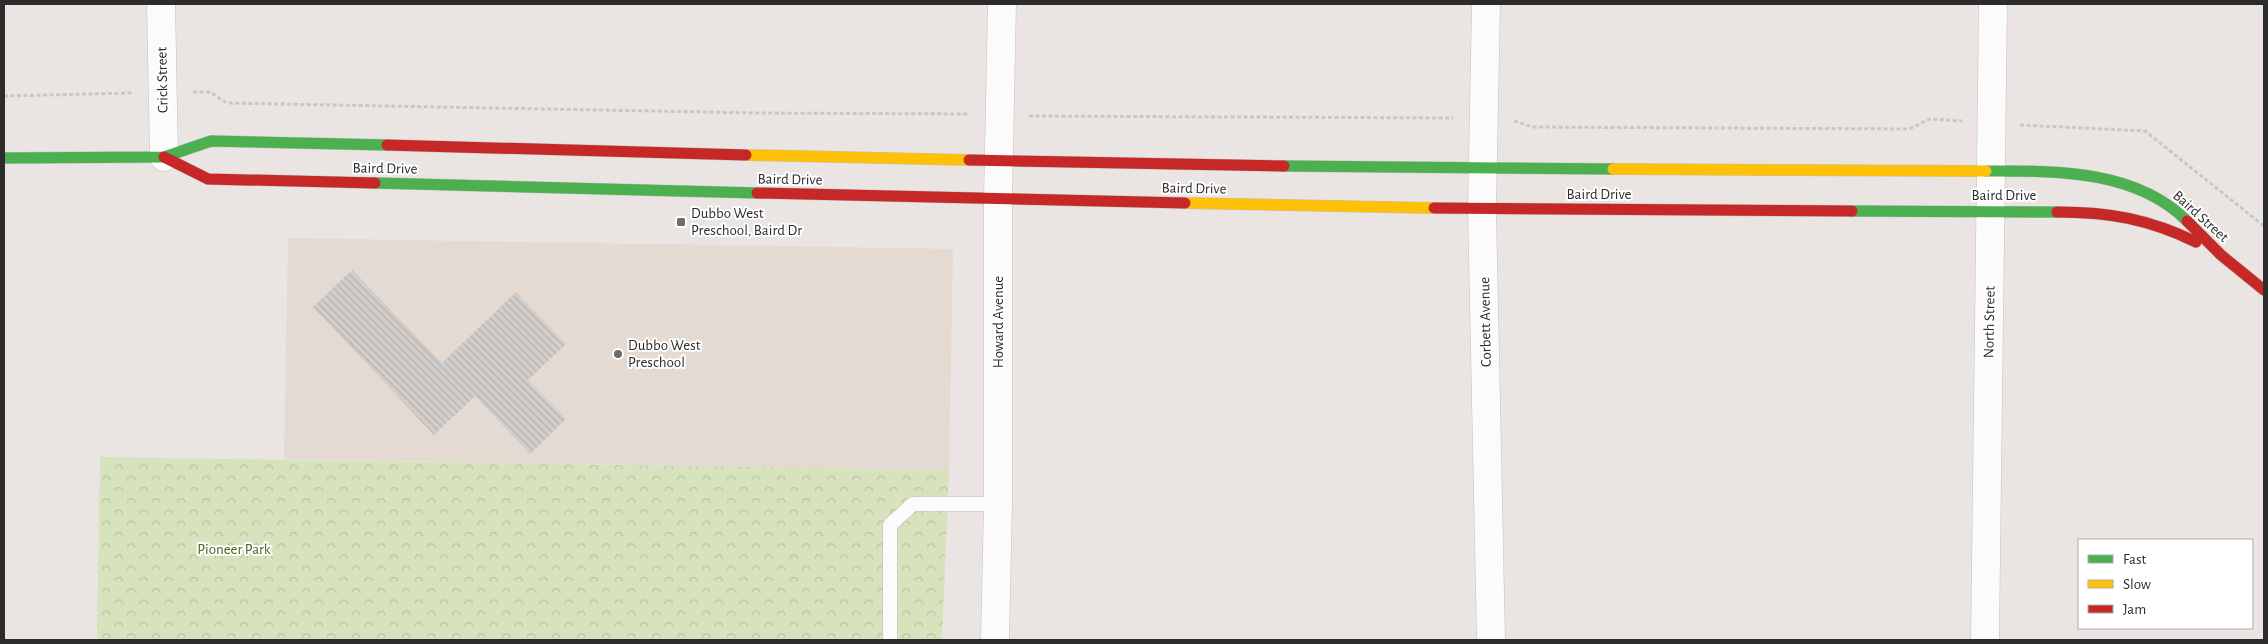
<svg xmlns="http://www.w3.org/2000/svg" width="2268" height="644" viewBox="0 0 2268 644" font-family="'Alegreya Sans',sans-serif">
<defs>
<pattern id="forest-crowns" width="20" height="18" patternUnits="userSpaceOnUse" patternTransform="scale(1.25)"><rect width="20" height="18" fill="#d6e3bd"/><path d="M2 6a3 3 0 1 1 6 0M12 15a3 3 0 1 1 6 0" fill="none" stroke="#b8c3a3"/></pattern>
<pattern id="building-back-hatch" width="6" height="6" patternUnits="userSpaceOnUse" patternTransform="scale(1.25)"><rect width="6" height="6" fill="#d1cecc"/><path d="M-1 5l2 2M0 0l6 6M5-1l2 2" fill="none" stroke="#b4b1af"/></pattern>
</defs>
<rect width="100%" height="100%" fill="#eae5e2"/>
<!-- education -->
<polygon fill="#e4dad1" points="288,238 953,249 949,470 284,459"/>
<!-- forest -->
<polygon fill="url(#forest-crowns)" points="100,457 949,470 942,640 97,640"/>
<!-- building -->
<polygon fill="url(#building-back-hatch)" points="352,270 442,363 516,292 566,344 528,380 566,419 530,454 475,396 434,435 313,307"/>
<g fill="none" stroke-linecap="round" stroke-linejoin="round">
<defs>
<polyline id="lane" points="890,640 890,525 913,504 998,504"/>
<g id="street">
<polyline points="161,4 164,157"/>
<polyline points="1486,4 1482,209 1491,640"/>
<polyline points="995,640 998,504 998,199 1002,4"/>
<polyline points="1985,640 1993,4"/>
</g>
<g id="fast">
<polyline points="4,158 164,157 211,141 387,145"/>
<polyline points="1284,166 1613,169"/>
<path d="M1986,171C2054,171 2135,169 2187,221"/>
<polyline points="375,183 757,193"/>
<polyline points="1852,211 2057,212"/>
</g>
<g id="slow">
<polyline points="746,155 969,160"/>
<polyline points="1613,169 1986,171"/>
<polyline points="1185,203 1434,208"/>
</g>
<g id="jam">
<polyline points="387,145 746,155"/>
<polyline points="164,157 208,179 375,183"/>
<polyline points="969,160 1284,166"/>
<polyline points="757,193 1185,203"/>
<polyline points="1434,208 1852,211"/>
<path d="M2057,212C2109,212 2149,219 2196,242"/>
<polyline points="2187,221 2221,255 2264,290"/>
</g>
</defs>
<!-- lane casing -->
<use href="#lane" stroke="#c2c1c1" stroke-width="15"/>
<!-- street casing -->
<use href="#street" stroke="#c2c1c1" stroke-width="29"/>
<!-- fast casing -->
<use href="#fast" stroke="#c2c1c1" stroke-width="12"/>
<!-- slow casing -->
<use href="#slow" stroke="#c2c1c1" stroke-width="12"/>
<!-- jam casing -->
<use href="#jam" stroke="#c2c1c1" stroke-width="12"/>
<!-- path -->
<g stroke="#c7c7c6" stroke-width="3" stroke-dasharray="4 2.5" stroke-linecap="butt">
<polyline points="193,92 210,92 227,103 758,113 970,114"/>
<polyline points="4,96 132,93"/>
<polyline points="1029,116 1453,118"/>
<polyline points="1514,121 1533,127 1909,129 1930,119 1962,121"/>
<polyline points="2020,125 2145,131 2264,226"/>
</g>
<!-- lane -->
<use href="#lane" stroke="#fcfbfb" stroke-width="14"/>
<!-- street -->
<use href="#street" stroke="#fcfbfb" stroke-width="28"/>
<!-- fast -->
<use href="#fast" stroke="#4caf50" stroke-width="11"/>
<!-- slow -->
<use href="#slow" stroke="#ffc107" stroke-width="11"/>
<!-- jam -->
<use href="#jam" stroke="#c62828" stroke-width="11"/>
</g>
<!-- markers -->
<g fill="#6e6d6c" stroke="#fff" stroke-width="2">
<rect x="676" y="217" width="10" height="10" rx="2.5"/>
<circle cx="618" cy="354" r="5"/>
</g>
<g text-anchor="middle" stroke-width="4" stroke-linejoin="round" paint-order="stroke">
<!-- street labels -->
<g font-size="15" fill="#2c2c2c" stroke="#fff">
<text transform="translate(162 80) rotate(-91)" y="5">Crick Street</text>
<text transform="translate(385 168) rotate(1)" y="5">Baird Drive</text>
<text transform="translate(790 179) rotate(1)" y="5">Baird Drive</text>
<text transform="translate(1194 188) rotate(1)" y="5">Baird Drive</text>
<text x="1599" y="199">Baird Drive</text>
<text x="2004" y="200">Baird Drive</text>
<text transform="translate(2201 216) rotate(42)" y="5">Baird Street</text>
<text transform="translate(998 322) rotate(-90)" y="5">Howard Avenue</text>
<text transform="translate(1485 322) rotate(-91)" y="5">Corbett Avenue</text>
<text transform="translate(1989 322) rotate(-89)" y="5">North Street</text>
</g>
<!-- poi labels -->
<g font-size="15" fill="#2c2c2c" stroke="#fff" text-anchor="start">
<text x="691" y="218">Dubbo West<tspan x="691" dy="17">Preschool, Baird Dr</tspan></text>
<text x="628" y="350">Dubbo West<tspan x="628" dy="17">Preschool</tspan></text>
</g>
<!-- park labels -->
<g font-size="15" fill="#3f691d" stroke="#fff">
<text x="234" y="554">Pioneer Park</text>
</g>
</g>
<!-- border -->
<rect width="2268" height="644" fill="none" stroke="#2c2c2c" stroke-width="10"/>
<!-- legend -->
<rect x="2078" y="539" width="175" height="90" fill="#ffffff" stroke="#ababab"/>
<rect x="2088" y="555" width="25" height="8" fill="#4caf50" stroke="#ababab"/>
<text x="2123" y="564" font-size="15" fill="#2c2c2c">Fast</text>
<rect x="2088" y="580" width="25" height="8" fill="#ffc107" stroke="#ababab"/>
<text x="2123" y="589" font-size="15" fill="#2c2c2c">Slow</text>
<rect x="2088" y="605" width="25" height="8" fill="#c62828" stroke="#ababab"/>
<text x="2123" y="614" font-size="15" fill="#2c2c2c">Jam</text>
</svg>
